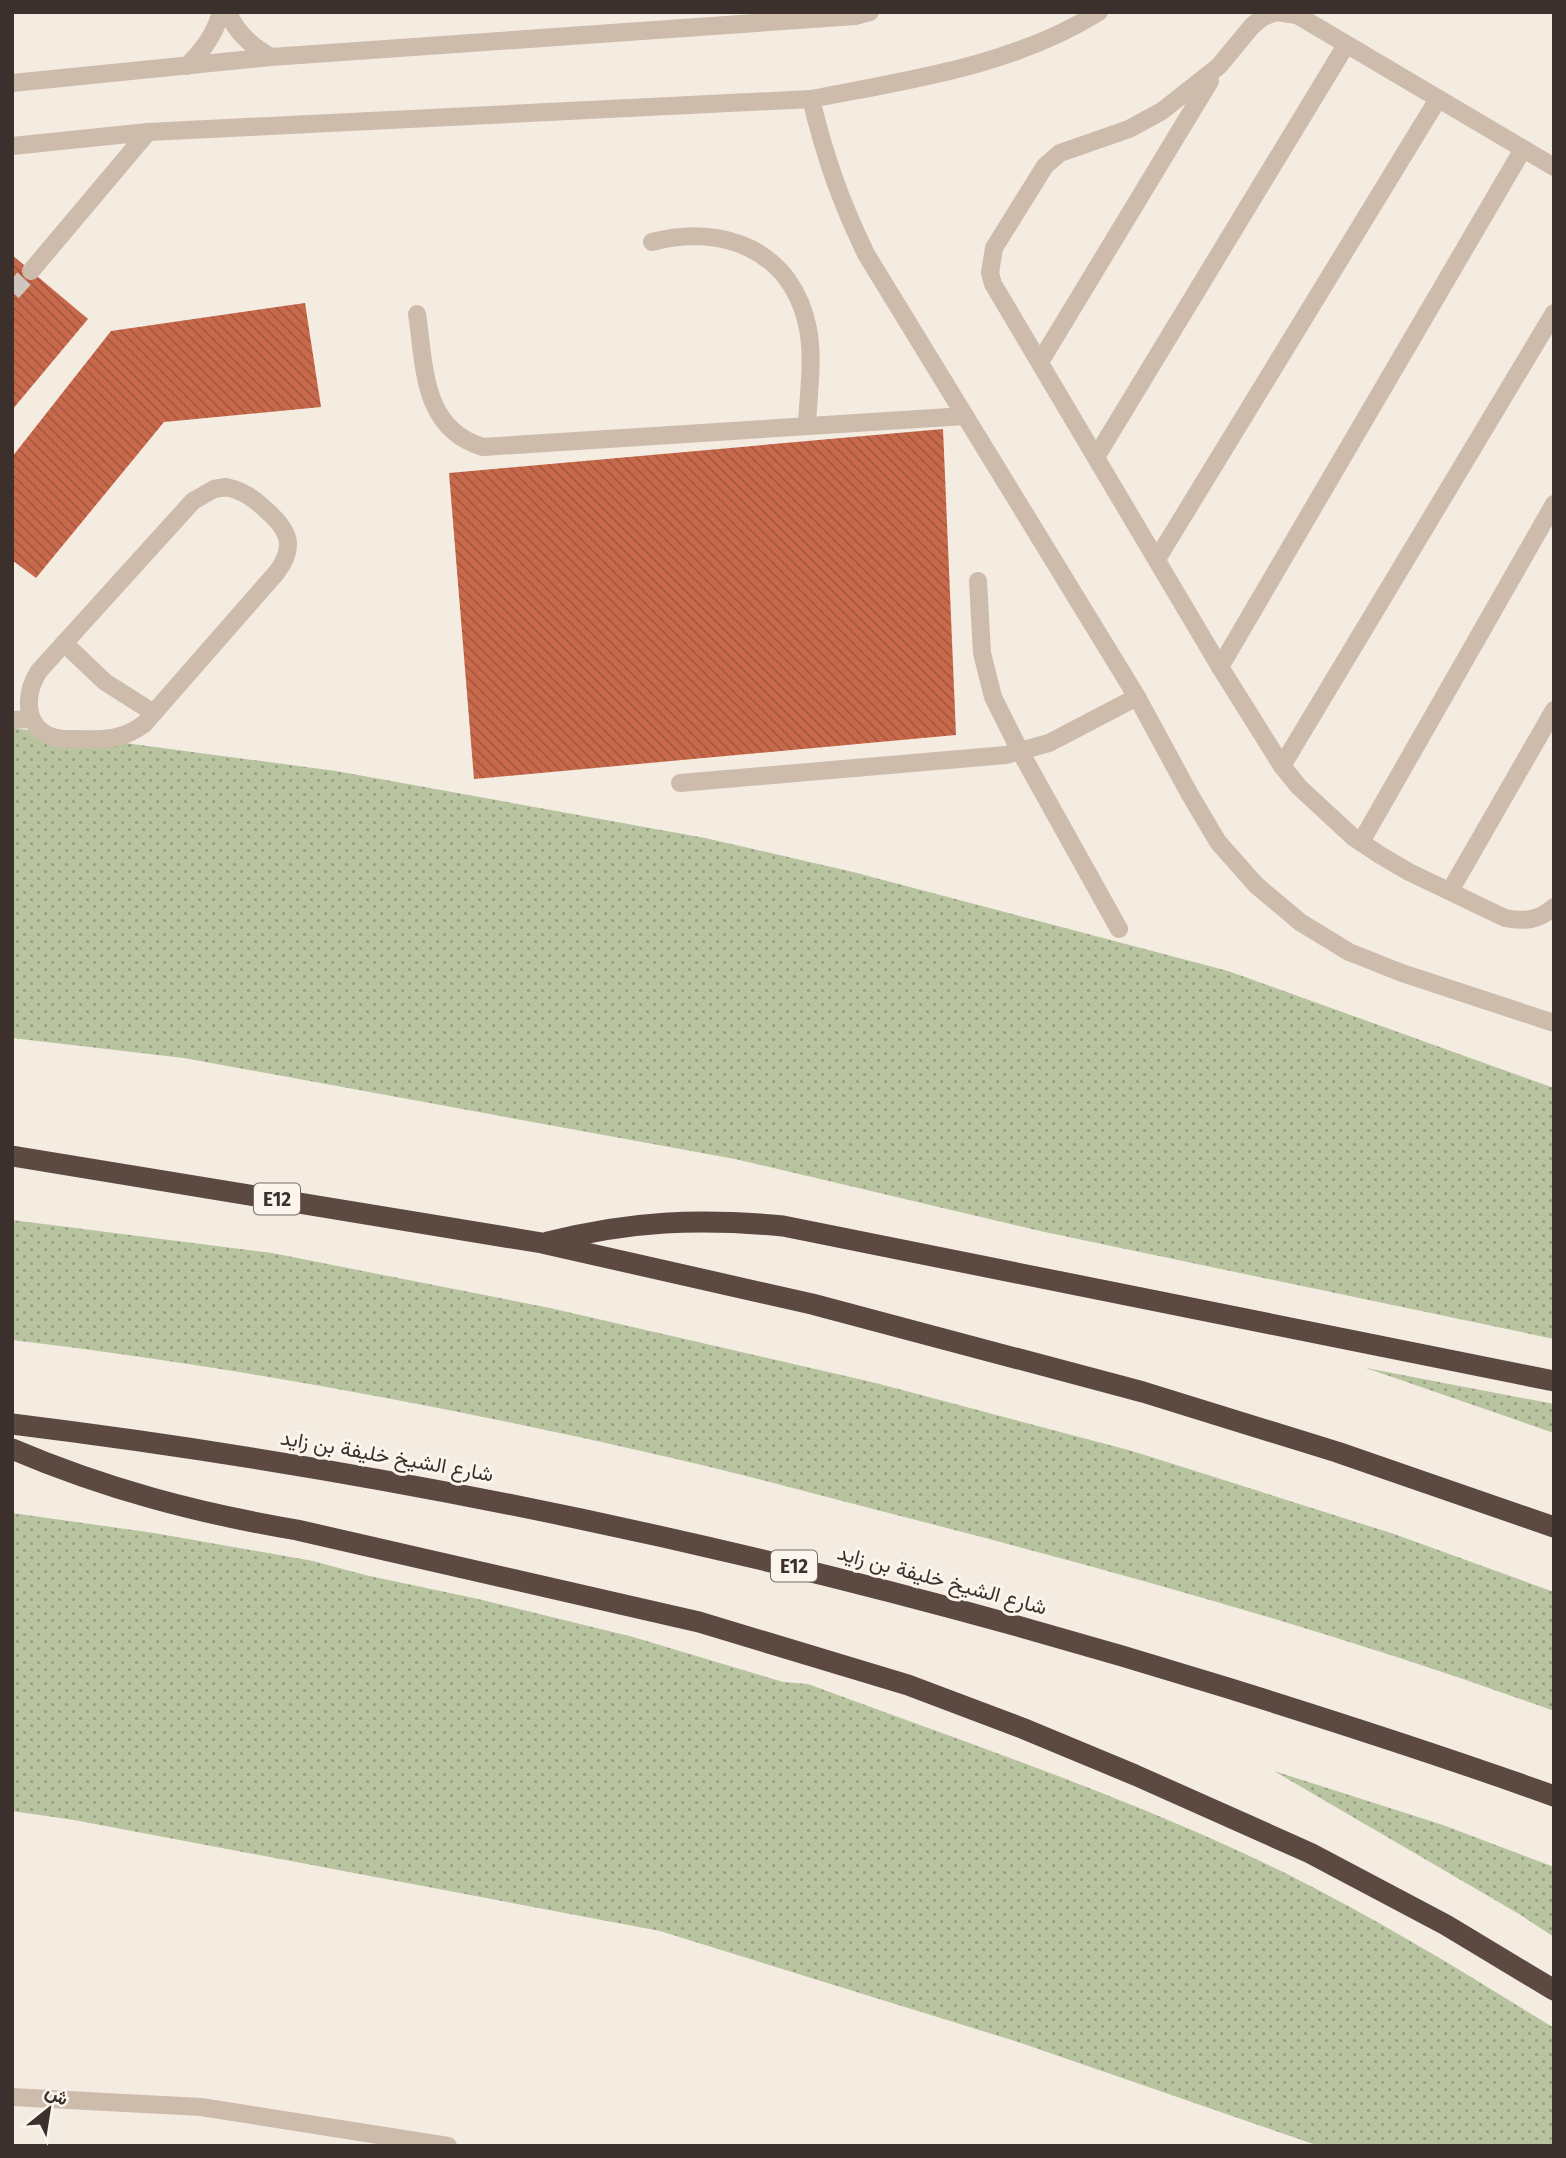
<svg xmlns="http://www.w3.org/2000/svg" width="1566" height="2158" viewBox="0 0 1566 2158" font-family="'Fira Sans',Vazirmatn,sans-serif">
<defs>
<pattern id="garden-dots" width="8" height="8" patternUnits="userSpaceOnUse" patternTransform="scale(1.75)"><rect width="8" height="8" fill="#b8c4a0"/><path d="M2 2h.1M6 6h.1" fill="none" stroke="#97a083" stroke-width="1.8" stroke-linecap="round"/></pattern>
<pattern id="building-back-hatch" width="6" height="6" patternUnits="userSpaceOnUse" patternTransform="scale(1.75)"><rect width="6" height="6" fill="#c8694b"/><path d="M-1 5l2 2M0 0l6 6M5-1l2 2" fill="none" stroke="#a4573f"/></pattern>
</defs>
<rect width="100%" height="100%" fill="#f4ebe1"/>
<!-- garden -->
<g fill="url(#garden-dots)">
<polygon points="12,728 336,771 705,838 853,872 1228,971 1554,1088 1554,1339 1040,1231 735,1159 184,1058 12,1038"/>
<path d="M12,1220L272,1253L550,1308L876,1383L1132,1451L1394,1534L1554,1592V1711C1333,1631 1108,1569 881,1511C811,1493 742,1474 672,1458C455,1408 234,1366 12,1340Z"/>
<polygon points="1366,1368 1554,1404 1554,1433"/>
<path d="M12,1513L154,1533L313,1561L365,1575L478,1599L633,1637L783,1682L808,1684C969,1744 1133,1798 1287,1874C1379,1920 1467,1974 1554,2028V2146H1319L1018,2042L660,1931L74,1820L12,1811Z"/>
<polygon points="1274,1771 1443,1825 1554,1867 1554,1937 1519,1914"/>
</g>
<!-- building -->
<g fill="url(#building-back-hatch)">
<polygon points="12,255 88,319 12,410"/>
<polygon points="305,303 321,407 164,422 36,578 12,560 12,457 111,331"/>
<polygon points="943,429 956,735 474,779 449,473"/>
</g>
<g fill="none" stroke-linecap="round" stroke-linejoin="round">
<!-- minor-tunnel -->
<polyline stroke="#cfc6bd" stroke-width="18" stroke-dasharray="18 9" stroke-linecap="butt" points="12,292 31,271"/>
<!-- minor -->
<g stroke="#cdbbac" stroke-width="18">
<path d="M228,12C236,33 253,47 271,57"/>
<path d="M187,66C203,50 215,34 221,12"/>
<polyline points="12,83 271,57 855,16 870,12"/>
<path d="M811,99C825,157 840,200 866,254L1137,697L1189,793L1218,842L1256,885L1300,922L1349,952L1402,973L1554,1023"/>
<path d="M12,146L148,132L811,99C908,80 1013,66 1099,12"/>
<path d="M1554,167L1297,15L1276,12L1263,17L1252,26L1219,66L1162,111L1129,129L1060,153L1045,166L994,248L990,273L993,284L1220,667L1282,766L1299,787L1353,837L1380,855L1409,872L1505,918C1525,922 1539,920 1554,907"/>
<path d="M652,242C724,223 793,251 808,329C814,360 808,395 807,426"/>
<polyline points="31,271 148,132"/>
<path d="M417,314C425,367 422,429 483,447L965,416"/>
<polyline points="1040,362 1210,81"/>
<polyline points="1096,457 1346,45"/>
<path d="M226,487C243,491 252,497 265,509C288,529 297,545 277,572L144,724C123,740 103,740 77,739C68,739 59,740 50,736C23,725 25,692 39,671L193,501L214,489Z"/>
<polyline points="1157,559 1438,99"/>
<polyline points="978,581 982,653 993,697 1021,753 1119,929"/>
<polyline points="64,643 105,682 154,713"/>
<polyline points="1220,667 1523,149"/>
<polyline points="12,720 32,719"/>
<polyline points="1282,766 1554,313"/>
<polyline points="680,783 1006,755 1049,743 1137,697"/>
<polyline points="1361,842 1554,504"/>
<polyline points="1450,891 1554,710"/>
<polyline points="12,2097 201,2107 448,2146"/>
</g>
<!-- highway -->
<g stroke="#5c4a42" stroke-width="21">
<polyline points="12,1156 542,1243 812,1304 1143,1392 1337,1452 1554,1527"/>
<path d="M548,1242C630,1221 698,1218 783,1226L1554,1381"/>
<path d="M12,1424C427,1475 829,1564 1228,1688C1337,1722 1446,1757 1554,1796"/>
<path d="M12,1449C106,1489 197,1513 297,1530L699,1622L908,1685L1022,1728L1135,1775L1310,1853L1446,1925L1554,1990"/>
</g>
</g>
<g text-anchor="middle" stroke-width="6" stroke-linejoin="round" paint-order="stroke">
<!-- shield labels -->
<g fill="#fbf5ee" stroke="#756b66" stroke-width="2">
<rect x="254" y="1183.5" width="46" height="31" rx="5"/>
<rect x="771" y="1550.5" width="46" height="31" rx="5"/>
</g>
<g font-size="19" font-weight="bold" fill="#3b302b">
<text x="277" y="1206">E12</text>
<text x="794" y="1573">E12</text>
</g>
<!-- street labels -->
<g font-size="21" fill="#3b302b" stroke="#fbf5ee">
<text transform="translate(387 1456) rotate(10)" y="7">شارع الشيخ خليفة بن زايد</text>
<text transform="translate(942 1580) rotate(15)" y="7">شارع الشيخ خليفة بن زايد</text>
</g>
</g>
<!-- border -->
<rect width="1566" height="2158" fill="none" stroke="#3b302b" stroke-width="28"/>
<!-- north arrow -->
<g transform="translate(49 2109) rotate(30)" stroke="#fbf5ee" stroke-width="5" paint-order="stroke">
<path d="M0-5L12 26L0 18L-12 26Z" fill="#3b302b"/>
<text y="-10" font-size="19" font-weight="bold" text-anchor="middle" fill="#3b302b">ش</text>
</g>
</svg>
